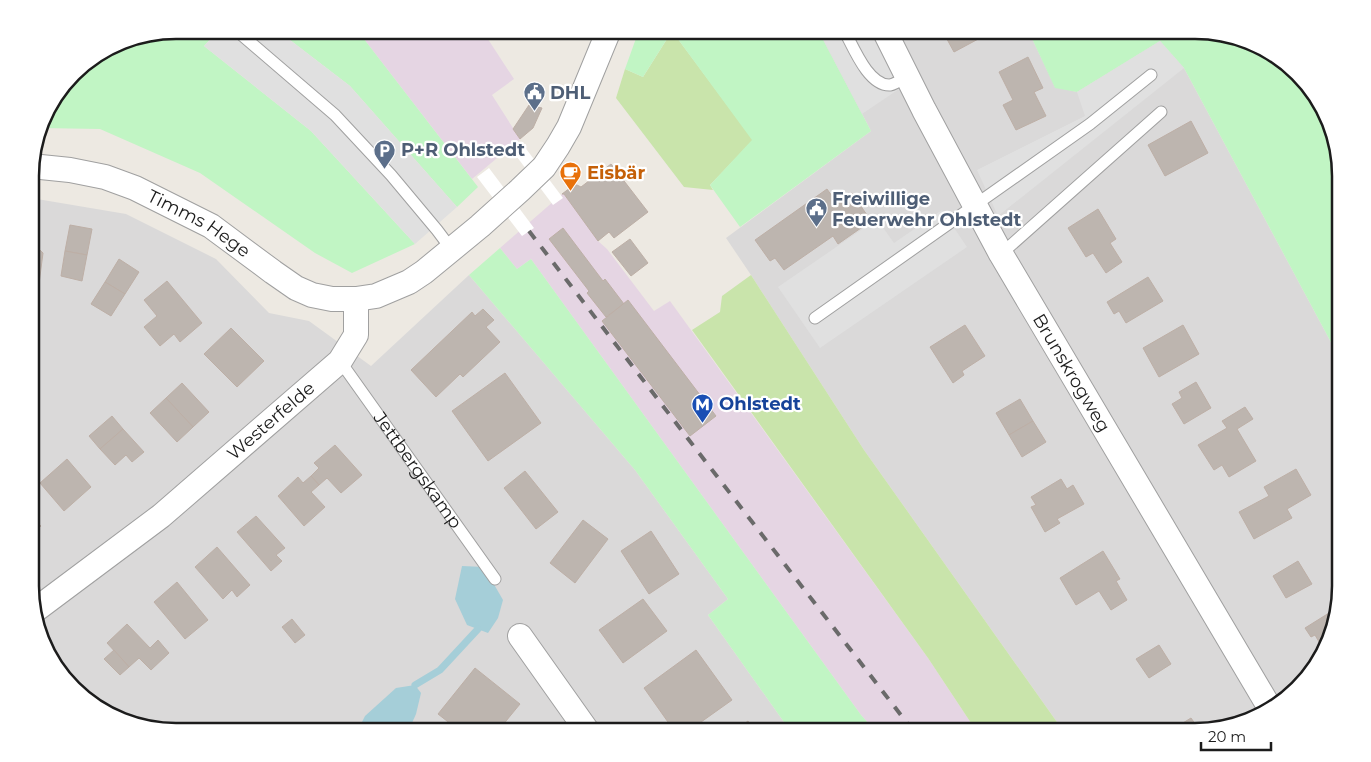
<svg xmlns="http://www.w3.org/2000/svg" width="1371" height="762" viewBox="0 0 1371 762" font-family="Montserrat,sans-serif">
<rect width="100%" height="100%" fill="#ede9e2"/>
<!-- residential -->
<g fill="#dad9d9">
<polygon points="818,30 1028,30 1055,87 1077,92 1160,41 1184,68 1341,361 1341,596 1322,659 1268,712 1205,732 1064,732 864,450 751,275 726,238 871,131"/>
<polygon points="31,198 126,214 216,259 269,313 309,321 371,366 469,275 635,470 728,599 708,615 791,732 175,732 103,713 55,668 31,605"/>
</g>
<!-- industrial -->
<g fill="#e5d5e3">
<polygon points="357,30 482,30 514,79 492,95 520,139 472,179"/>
<polygon points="562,194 564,194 598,241 607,249 654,311 670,301 928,658 977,732 876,732 861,715 531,259 517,269 500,248"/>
</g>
<!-- grass -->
<g fill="#c9e4ab">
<polygon points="672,31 753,140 710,185 713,190 684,187 616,98 625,69 643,77"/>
<polygon points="751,275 864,450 1064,732 977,732 928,658 692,330 720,312 722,296"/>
</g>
<!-- park -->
<g fill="#c1f5c4">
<polygon points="176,30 219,30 204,46 311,131 415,244 352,273 315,253 200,173 100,129 40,128 45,111 79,66 120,41"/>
<polygon points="277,30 357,30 478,187 457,207 350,86"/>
<polygon points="639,30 818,30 871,131 740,227 710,185 752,140 672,31 643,77 625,69"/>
<polygon points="1028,30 1196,30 1268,49 1317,95 1341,166 1341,361 1184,68 1160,41 1077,92 1055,88"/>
<polygon points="500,248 517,269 531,259 861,715 876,732 791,732 708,615 728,599 635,470 469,275"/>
</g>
<!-- parking -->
<g fill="#e0e0e0">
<polygon points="219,30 277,30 350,86 457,207 415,244 311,131 204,46"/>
<polygon points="818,30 873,30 902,87 862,114"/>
<polygon points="1160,41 1184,68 998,216 977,170 1085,116 1077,92"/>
<polygon points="942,210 967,247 820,348 778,287 877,219 894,243"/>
</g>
<!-- water -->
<g fill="#a5ced8">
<polygon points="462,566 484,567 503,600 498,618 488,633 467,625 455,599"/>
<polygon points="415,685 421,693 416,714 408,732 357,732 365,716 396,688"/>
</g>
<!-- pier -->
<g fill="#fff">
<polygon points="521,142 563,198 553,205 511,149"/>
<polygon points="489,168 534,228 522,236 477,177"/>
</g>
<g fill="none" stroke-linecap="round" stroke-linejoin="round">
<!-- stream -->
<polyline stroke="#a5ced8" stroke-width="7" points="415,685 440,670 478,629"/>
</g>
<!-- building -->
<g fill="#bdb5af" stroke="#bdafa6">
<polygon points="942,30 995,30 954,52"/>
<polygon points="1028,57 1043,88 1034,92 1046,116 1016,130 1003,105 1013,100 999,72"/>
<polygon points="1310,89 1317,95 1322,111 1317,113 1305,92"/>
<polygon points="529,105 542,108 533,128 520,139 513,129"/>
<polygon points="1191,121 1208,153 1165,176 1148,145"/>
<polygon points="611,164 648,212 614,238 609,232 598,241 564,194 562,194 574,185 577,185 581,187"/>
<polygon points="827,189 837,203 852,193 871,221 838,244 833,236 784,270 775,258 770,261 755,240"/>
<polygon points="1098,209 1116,239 1110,243 1122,262 1106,273 1093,253 1086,257 1068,228"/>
<polygon points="70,225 92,229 87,255 65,251"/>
<polygon points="563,228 603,281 605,279 624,304 606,317 587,293 589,291 549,239"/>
<polygon points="630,239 648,263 631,276 612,252"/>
<polygon points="31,246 36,246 43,253 37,299 31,299"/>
<polygon points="65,251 87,255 82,281 61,276"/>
<polygon points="119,259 139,272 125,294 105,282"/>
<polygon points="1148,277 1163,301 1126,323 1119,311 1114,314 1107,302"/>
<polygon points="167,281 202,323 180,342 174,334 160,346 144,327 157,316 144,300"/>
<polygon points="105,282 125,294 111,316 91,304"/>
<polygon points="628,300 716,416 690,436 602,321"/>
<polygon points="483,309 494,320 486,327 500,342 463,377 460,374 436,397 411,370 472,312 475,316"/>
<polygon points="965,325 985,356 962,371 964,375 953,383 930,347"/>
<polygon points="1183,325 1199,354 1159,377 1143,348"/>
<polygon points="231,328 264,361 237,387 204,354"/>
<polygon points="505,373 541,423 488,461 452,411"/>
<polygon points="1196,382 1211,408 1184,424 1172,404 1182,398 1179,392"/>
<polygon points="182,383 209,412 193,427 166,398"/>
<polygon points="166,398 193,427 177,442 150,413"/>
<polygon points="1020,399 1033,421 1009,435 996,413"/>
<polygon points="1245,407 1253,419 1237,429 1256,461 1229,477 1222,465 1214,470 1198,445 1227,428 1222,421"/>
<polygon points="112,416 123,429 100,449 89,436"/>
<polygon points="1033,421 1046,442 1022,457 1009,435"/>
<polygon points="123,429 144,452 132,462 126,455 115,465 100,449"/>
<polygon points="335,445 362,475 341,493 327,478 319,485 311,476 319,468 314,463"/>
<polygon points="67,459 91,487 64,511 40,483"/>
<polygon points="1296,469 1311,495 1287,509 1292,518 1254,539 1239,512 1269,496 1264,487"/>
<polygon points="525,471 558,512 536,529 504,488"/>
<polygon points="311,476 319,485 311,492 325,507 304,526 278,496 298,477 303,483"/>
<polygon points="1061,479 1067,489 1073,485 1084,504 1057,519 1060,523 1045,532 1031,507 1036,505 1031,497"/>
<polygon points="31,516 41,526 31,535"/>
<polygon points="256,516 285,548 276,555 282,561 271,571 237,532"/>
<polygon points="583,520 608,539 575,583 550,563"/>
<polygon points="651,531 679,574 649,594 621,551"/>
<polygon points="217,547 250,585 237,597 232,590 223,599 195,567"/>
<polygon points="1103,551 1120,579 1116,581 1127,600 1111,610 1099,591 1076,605 1060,578"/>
<polygon points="1298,561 1312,584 1286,598 1273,576"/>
<polygon points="177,582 208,620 185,639 154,602"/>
<polygon points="643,599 667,631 623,663 599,630"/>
<polygon points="1337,608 1326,645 1322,647 1315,635 1311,637 1305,628"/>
<polygon points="292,619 305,635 295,643 282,627"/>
<polygon points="127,624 150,648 158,640 169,653 151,670 139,658 129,667 107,643"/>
<polygon points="1159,645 1171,664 1149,678 1136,659"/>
<polygon points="114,650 129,667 120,675 104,659"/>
<polygon points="696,650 732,700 687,732 675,732 644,688"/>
<polygon points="475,668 520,704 497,732 461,732 438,714"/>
<polygon points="1191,718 1198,728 1205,723 1209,730 1205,732 1174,732 1179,728 1178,726"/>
<polygon points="748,721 755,732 733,732"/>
</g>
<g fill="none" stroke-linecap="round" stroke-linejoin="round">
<defs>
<g id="service">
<polyline points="236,30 335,115 391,175 437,230 452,250"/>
<path d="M844,30C853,46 868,86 890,85C896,84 902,79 907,76"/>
<polyline points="1001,254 1161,112"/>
<polyline points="815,318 1090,124 1151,75"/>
<path id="s1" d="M340,361L495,579"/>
</g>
<g id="minor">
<path id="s2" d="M884,30L924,110L1001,254L1271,710"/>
<path id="s3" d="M31,166L70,170L105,177L135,188L211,226L273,272L296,288L312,295L332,299H356L376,296L409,282L424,272L480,226L520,190L544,167L558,146L569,127L609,30"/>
<path id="s4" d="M34,611L161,516L340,361L356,335V299"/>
<polyline points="520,636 588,732"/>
</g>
</defs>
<!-- service casing -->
<use href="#service" stroke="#a0a0a0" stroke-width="13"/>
<!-- minor casing -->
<use href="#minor" stroke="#a0a0a0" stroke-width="26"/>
<!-- service -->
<use href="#service" stroke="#fff" stroke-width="11"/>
<!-- minor -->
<use href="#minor" stroke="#fff" stroke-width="24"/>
<!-- rail -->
<polyline stroke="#6a6a6a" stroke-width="4" stroke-dasharray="10 10" stroke-linecap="butt" points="529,231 689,440 914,732"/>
</g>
<!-- icons -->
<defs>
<symbol id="civic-pin" viewBox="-11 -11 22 30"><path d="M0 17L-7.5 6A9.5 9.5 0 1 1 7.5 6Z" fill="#5c6f8a" stroke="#fff"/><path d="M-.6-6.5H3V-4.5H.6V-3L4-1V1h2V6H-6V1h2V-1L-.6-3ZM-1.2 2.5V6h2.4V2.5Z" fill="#fff"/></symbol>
<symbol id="parking-pin" viewBox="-11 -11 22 30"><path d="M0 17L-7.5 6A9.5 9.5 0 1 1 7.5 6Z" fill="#5c6f8a" stroke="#fff"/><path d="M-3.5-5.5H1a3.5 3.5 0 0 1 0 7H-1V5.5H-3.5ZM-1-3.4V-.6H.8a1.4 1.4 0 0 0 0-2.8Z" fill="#fff"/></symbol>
<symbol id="cafe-pin" viewBox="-11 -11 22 30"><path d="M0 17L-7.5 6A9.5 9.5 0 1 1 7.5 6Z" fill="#e8710a" stroke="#fff"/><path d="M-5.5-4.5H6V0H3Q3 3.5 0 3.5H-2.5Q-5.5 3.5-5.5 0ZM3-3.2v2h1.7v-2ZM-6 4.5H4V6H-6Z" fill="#fff"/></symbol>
<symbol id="metro-pin" viewBox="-11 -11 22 30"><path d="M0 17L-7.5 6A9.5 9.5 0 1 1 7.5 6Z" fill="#1a4fb4" stroke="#fff"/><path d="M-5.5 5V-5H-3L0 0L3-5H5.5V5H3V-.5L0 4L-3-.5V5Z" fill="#fff"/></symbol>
</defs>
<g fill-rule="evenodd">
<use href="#civic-pin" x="522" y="80" width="25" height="34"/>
<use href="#parking-pin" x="372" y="138" width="25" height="34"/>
<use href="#cafe-pin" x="558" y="160" width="25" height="34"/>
<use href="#civic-pin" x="804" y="196" width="25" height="34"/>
<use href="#metro-pin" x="690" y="392" width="25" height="34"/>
</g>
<g text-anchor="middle" stroke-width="4.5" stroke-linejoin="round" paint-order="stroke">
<!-- service labels -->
<g font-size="18" font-weight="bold" fill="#4e5e75" stroke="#fff" text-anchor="start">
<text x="550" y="99">DHL</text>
<text x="401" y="156">P+R Ohlstedt</text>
<text x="832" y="205">Freiwillige<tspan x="832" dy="21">Feuerwehr Ohlstedt</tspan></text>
</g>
<!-- food labels -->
<g font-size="18" font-weight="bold" fill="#c56008" stroke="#fff" text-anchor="start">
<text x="587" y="179">Eisbär</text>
</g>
<!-- street labels -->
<g font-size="18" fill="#1c1c1c" stroke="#fff">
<text dy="6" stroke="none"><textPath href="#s3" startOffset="180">Timms Hege</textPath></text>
<text dy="6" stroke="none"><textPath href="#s2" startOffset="391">Brunskrogweg</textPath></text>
<text dy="6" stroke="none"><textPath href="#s4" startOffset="304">Westerfelde</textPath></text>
<text dy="6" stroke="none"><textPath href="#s1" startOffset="134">Jettbergskamp</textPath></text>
</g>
<!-- transit labels -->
<g font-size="18" font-weight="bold" fill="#164399" stroke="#fff" text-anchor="start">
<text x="719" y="410">Ohlstedt</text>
</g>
</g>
<!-- crop -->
<path d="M0 0H1371V762H0ZM176 39H1195A137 137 0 0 1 1332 176V586A137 137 0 0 1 1195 723H176A137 137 0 0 1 39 586V176A137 137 0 0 1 176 39Z" fill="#fff" fill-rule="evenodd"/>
<path fill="none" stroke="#1c1c1c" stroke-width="2.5" d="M176 39H1195A137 137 0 0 1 1332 176V586A137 137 0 0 1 1195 723H176A137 137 0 0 1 39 586V176A137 137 0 0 1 176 39Z"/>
<!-- scale -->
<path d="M1201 742v8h70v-8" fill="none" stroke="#1c1c1c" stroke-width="2.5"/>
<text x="1208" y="742" font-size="15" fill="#1c1c1c" stroke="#ffffff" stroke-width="4" paint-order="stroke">20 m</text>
</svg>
